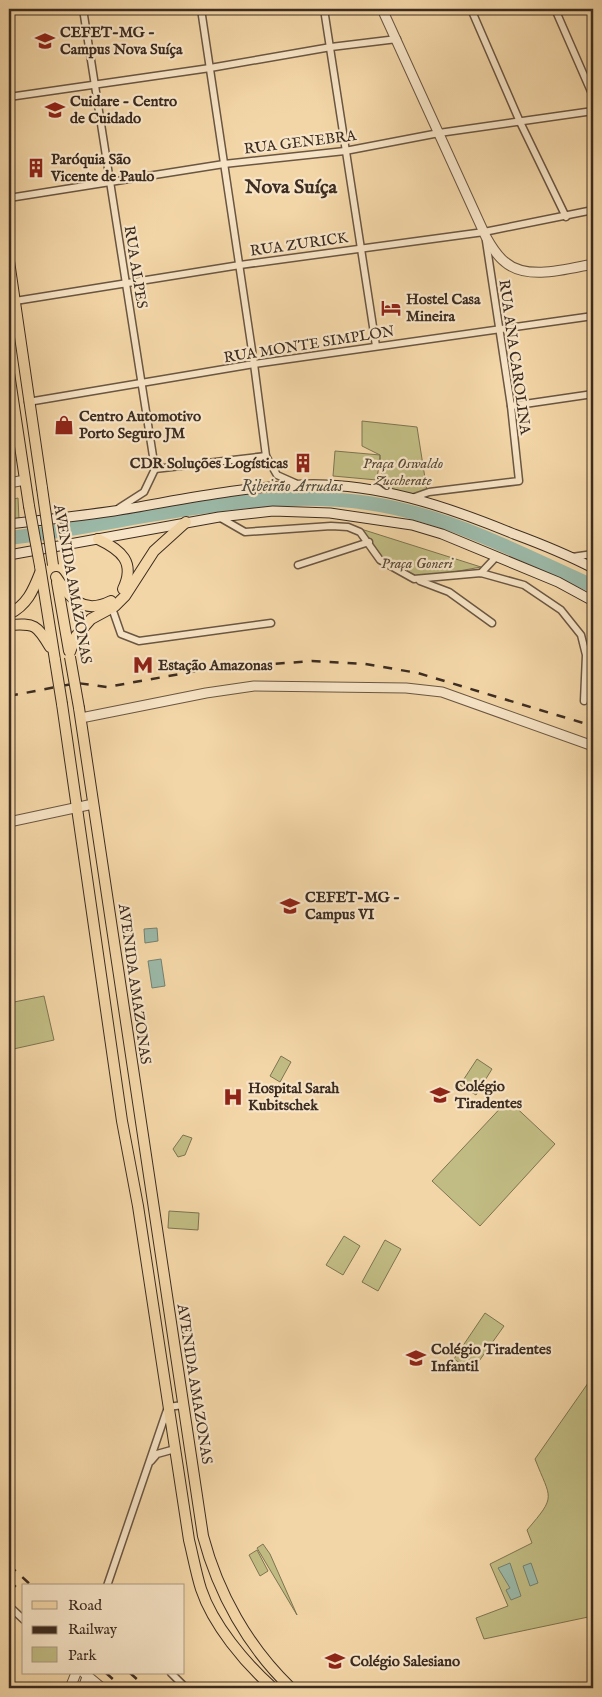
<svg xmlns="http://www.w3.org/2000/svg" width="602" height="1697" viewBox="0 0 602 1697" font-family="'IM FELL English',serif">
<rect width="100%" height="100%" fill="#f3d6a7"/>
<filter id="stains"><feTurbulence type="fractalNoise" baseFrequency=".004" numOctaves="4"/><feColorMatrix values="0 0 0 0 .2 0 0 0 0 .09 0 0 0 0 .02 0 0 0 .5 -.17"/></filter>
<radialGradient id="worn" r=".72"><stop offset=".6" stop-color="#630" stop-opacity="0"/><stop offset="1" stop-color="#630" stop-opacity=".3"/></radialGradient>
<!-- green -->
<g fill="#c1bc83" stroke="#7e7452">
<polygon points="362,421 417,427 427,491 413,496 383,487 380,455 377,480 333,476 335,451 380,455 362,446"/>
<polygon points="18,498 19,519 9,520 9,500"/>
<polygon points="361,529 481,567 414,579 380,560"/>
<polygon points="44,996 54,1040 9,1050 9,1003"/>
<polygon points="281,1056 291,1062 280,1082 270,1076"/>
<polygon points="477,1059 492,1069 476,1095 460,1085"/>
<polygon points="508,1100 555,1144 480,1226 432,1181"/>
<polygon points="183,1135 192,1138 185,1155 178,1157 173,1149"/>
<polygon points="169,1211 199,1213 198,1230 168,1228"/>
<polygon points="344,1236 360,1246 343,1275 326,1265"/>
<polygon points="385,1240 401,1249 378,1291 362,1282"/>
<polygon points="485,1313 504,1326 472,1371 454,1359"/>
<path d="M593,1376V1616L484,1639L476,1618L508,1606L490,1564L532,1543L527,1530C557,1495 551,1500 535,1459Z"/>
<polygon points="263,1544 270,1554 297,1615 257,1548"/>
<polygon points="257,1550 268,1571 260,1576 249,1555"/>
</g>
<!-- water -->
<g fill="#9bb9a8" stroke="#758172">
<polygon points="157,928 158,941 145,943 144,929"/>
<polygon points="161,959 165,986 152,988 148,961"/>
<polygon points="510,1563 521,1596 511,1600 506,1590 510,1588 498,1568"/>
<polygon points="531,1563 538,1583 530,1586 523,1566"/>
</g>
<g fill="none" stroke-linecap="round" stroke-linejoin="round">
<!-- river -->
<path stroke="#9bb9a8" stroke-width="14" d="M9,538C137,523 279,477 407,511C472,527 532,559 593,586"/>
<defs>
<g id="minor">
<polyline points="83,9 155,469 144,492 119,508"/>
<polyline points="201,9 254,364 266,456 277,475 295,483"/>
<polyline points="324,9 376,346"/>
<polyline points="471,9 520,122 566,217"/>
<polyline points="555,9 593,96"/>
<polyline points="9,97 210,68 331,47 397,39"/>
<polyline points="9,198 224,164 345,151 439,133 593,111"/>
<polyline points="9,302 240,265 484,232 593,210"/>
<polyline points="28,402 254,364 593,316"/>
<polyline points="511,406 593,394"/>
<polyline points="155,469 266,456"/>
<polyline points="412,498 429,492 519,481 511,406 486,241"/>
<polyline points="219,517 245,532 331,526 348,527 360,532 380,560 414,579 481,573 524,585 561,610 581,635 586,655 584,701"/>
<polyline points="572,557 593,554"/>
<polyline points="298,565 369,542"/>
<polyline points="481,573 496,557"/>
<polyline points="420,581 449,592 492,623"/>
<polyline points="112,608 121,634 139,641 271,623"/>
<polyline points="151,1461 157,1454 175,1449"/>
<polyline points="107,1586 168,1407 183,1405"/>
<polyline points="9,1606 24,1620"/>
<polyline points="171,1673 186,1688"/>
</g>
<g id="tertiary">
<path d="M382,9L486,237C491,246 497,256 505,262C527,281 567,269 593,264"/>
<polyline points="9,483 25,480"/>
<polyline points="81,718 206,693 254,686 406,688 442,692 593,746"/>
<polyline points="9,822 93,804"/>
<polyline points="84,1673 102,1688"/>
<polyline points="70,1688 76,1673"/>
<polyline points="83,1688 87,1677"/>
</g>
<g id="secondary">
<path d="M9,524C44,520 79,516 114,511C176,501 238,487 301,485C375,482 446,506 514,534C541,544 568,555 593,568"/>
<polyline points="9,555 219,517 273,511 330,513 412,525 442,534 558,582 593,601"/>
</g>
<g id="primary">
<polyline points="9,261 42,488"/>
<polyline points="9,373 29,506"/>
<path d="M98,539C121,550 136,562 123,589"/>
<polyline points="40,566 55,660"/>
<path d="M56,577C71,599 83,615 111,601"/>
<polyline points="57,582 69,651"/>
<path d="M9,614C27,605 33,591 40,573"/>
<path d="M9,625C35,623 37,625 50,647"/>
<polyline points="70,652 76,636 91,619 115,606 125,596 154,551 186,522"/>
<path d="M62,704L122,1121L138,1206L189,1540C193,1556 196,1573 201,1589C213,1625 245,1663 273,1688"/>
<path d="M79,708L203,1536C218,1593 248,1647 291,1688"/>
</g>
</defs>
<!-- minor casing -->
<use href="#minor" stroke="#6a5642" stroke-width="9"/>
<!-- tertiary casing -->
<use href="#tertiary" stroke="#6a5642" stroke-width="11"/>
<!-- secondary casing -->
<use href="#secondary" stroke="#3c2c21" stroke-width="11"/>
<!-- primary casing -->
<use href="#primary" stroke="#3c2c21" stroke-width="12"/>
<!-- minor -->
<use href="#minor" stroke="#f7e4c6" stroke-width="6"/>
<!-- tertiary -->
<use href="#tertiary" stroke="#f7e4c6" stroke-width="9"/>
<!-- secondary -->
<use href="#secondary" stroke="#f7e4c6" stroke-width="9"/>
<!-- primary -->
<use href="#primary" stroke="#f3d6a7" stroke-width="10"/>
<!-- rail -->
<g stroke="#3c2c21" stroke-width="2.5" stroke-dasharray="9 9" stroke-linecap="butt">
<polyline points="9,696 77,683 107,687 208,669 312,661 365,664 418,673 593,726"/>
<polyline points="9,1565 32,1586"/>
<polyline points="9,1581 24,1594"/>
<polyline points="106,1673 123,1688"/>
<polyline points="130,1673 147,1688"/>
</g>
<defs>
<g id="primary-bridge">
<polyline points="42,488 53,565"/>
<polyline points="29,506 40,566"/>
<polyline points="70,657 79,708"/>
<polyline points="55,660 62,704"/>
</g>
</defs>
<!-- primary-bridge casing -->
<use href="#primary-bridge" stroke="#3c2c21" stroke-width="12" stroke-linecap="butt"/>
<!-- primary-bridge -->
<use href="#primary-bridge" stroke="#f3d6a7" stroke-width="10"/>
</g>
<!-- icons -->
<defs>
<symbol id="university-bare" viewBox="-9 -9 18 18"><path d="M0-5L7-2L0 1L-7-2ZM-4 1L0 2.5L4 1V4Q0 6-4 4Z" fill="#8f2418" stroke="#f7e4c6" stroke-width="2.5" paint-order="stroke"/></symbol>
<symbol id="school-bare" viewBox="-9 -9 18 18"><path d="M0-5L7-2L0 1L-7-2ZM-4 1L0 2.5L4 1V4Q0 6-4 4Z" fill="#8f2418" stroke="#f7e4c6" stroke-width="2.5" paint-order="stroke"/></symbol>
<symbol id="building-bare" viewBox="-9 -9 18 18"><path d="M-4-6H4V6H1V3H-1V6H-4ZM-2.5-4.3h1.7v1.8h-1.7ZM.8-4.3h1.7v1.8H.8ZM-2.5-1h1.7V.8h-1.7ZM.8-1h1.7V.8H.8Z" fill="#8f2418" stroke="#f7e4c6" stroke-width="2.5" paint-order="stroke"/></symbol>
<symbol id="hotel-bare" viewBox="-9 -9 18 18"><path d="M-6-4.5h1.5V1H6V5H4.5V3h-9V5H-6ZM-4 0a1.8 1.8 0 1 1 3.6 0ZM.5 0V-2.5h3Q6-2.5 6 0Z" fill="#8f2418" stroke="#f7e4c6" stroke-width="2.5" paint-order="stroke"/></symbol>
<symbol id="shop-bare" viewBox="-9 -9 18 18"><path d="M-5-2.5h2.3a2.7 3.5 0 0 1 5.4 0H5L5.5 6h-11ZM-1.5-2.5h3a1.5 2.3 0 0 0-3 0Z" fill="#8f2418" stroke="#f7e4c6" stroke-width="2.5" paint-order="stroke"/></symbol>
<symbol id="metro-bare" viewBox="-9 -9 18 18"><path d="M-5.5 5V-5H-3L0 0L3-5H5.5V5H3V-.5L0 4L-3-.5V5Z" fill="#8f2418" stroke="#f7e4c6" stroke-width="2.5" paint-order="stroke"/></symbol>
<symbol id="hospital-bare" viewBox="-9 -9 18 18"><path d="M-5-5h3v3.5h4V-5h3V5h-3V1.5h-4V5h-3Z" fill="#8f2418" stroke="#f7e4c6" stroke-width="2.5" paint-order="stroke"/></symbol>
</defs>
<g fill-rule="evenodd">
<use href="#university-bare" x="31" y="27" width="28" height="28"/>
<use href="#school-bare" x="41" y="96" width="28" height="28"/>
<use href="#building-bare" x="22" y="154" width="28" height="28"/>
<use href="#hotel-bare" x="377" y="294" width="28" height="28"/>
<use href="#shop-bare" x="50" y="411" width="28" height="28"/>
<use href="#building-bare" x="289" y="449" width="28" height="28"/>
<use href="#metro-bare" x="129" y="651" width="28" height="28"/>
<use href="#university-bare" x="276" y="892" width="28" height="28"/>
<use href="#school-bare" x="426" y="1081" width="28" height="28"/>
<use href="#hospital-bare" x="219" y="1083" width="28" height="28"/>
<use href="#school-bare" x="402" y="1344" width="28" height="28"/>
<use href="#school-bare" x="321" y="1647" width="28" height="28"/>
</g>
<g text-anchor="middle" stroke-width="4.5" stroke-linejoin="round" paint-order="stroke">
<!-- poi labels -->
<g font-size="15" font-weight="bold" fill="#3c2c21" stroke="#f7e4c6" text-anchor="start">
<text x="60" y="37">CEFET-MG -<tspan x="60" dy="17">Campus Nova Suíça</tspan></text>
<text x="70" y="106">Cuidare - Centro<tspan x="70" dy="17">de Cuidado</tspan></text>
<text x="51" y="164">Paróquia São<tspan x="51" dy="17">Vicente de Paulo</tspan></text>
<text x="406" y="304">Hostel Casa<tspan x="406" dy="17">Mineira</tspan></text>
<text x="79" y="421">Centro Automotivo<tspan x="79" dy="17">Porto Seguro JM</tspan></text>
<text x="288" y="468" text-anchor="end">CDR Soluções Logísticas</text>
<text x="158" y="670">Estação Amazonas</text>
<text x="305" y="902">CEFET-MG -<tspan x="305" dy="17">Campus VI</tspan></text>
<text x="455" y="1091">Colégio<tspan x="455" dy="17">Tiradentes</tspan></text>
<text x="248" y="1093">Hospital Sarah<tspan x="248" dy="17">Kubitschek</tspan></text>
<text x="431" y="1354">Colégio Tiradentes<tspan x="431" dy="17">Infantil</tspan></text>
<text x="350" y="1666">Colégio Salesiano</text>
</g>
<!-- street labels -->
<g font-size="15" fill="#3c2c21" stroke="#f7e4c6">
<text transform="translate(300 142) rotate(-7)" y="5">RUA GENEBRA</text>
<text transform="translate(299 244) rotate(-8)" y="5">RUA ZURICK</text>
<text transform="translate(136 267) rotate(81)" y="5">RUA ALPES</text>
<text transform="translate(309 344) rotate(-9)" y="5">RUA MONTE SIMPLON</text>
<text transform="translate(515 357) rotate(82)" y="5">RUA ANA CAROLINA</text>
<text transform="translate(73 584) rotate(80)" y="5">AVENIDA AMAZONAS</text>
<text transform="translate(135 984) rotate(82)" y="5">AVENIDA AMAZONAS</text>
<text transform="translate(195 1384) rotate(81)" y="5">AVENIDA AMAZONAS</text>
</g>
<!-- park labels -->
<g font-size="15" font-style="italic" fill="#574935" stroke="#f7e4c6">
<text x="403" y="468">Praça Oswaldo<tspan x="403" dy="17">Zuccherate</tspan></text>
<text x="417" y="568">Praça Goneri</text>
</g>
<!-- water labels -->
<g font-size="16" font-style="italic" fill="#544f43" stroke="#f7e4c6">
<text x="292" y="491">Ribeirão Arrudas</text>
</g>
<!-- district labels -->
<g font-size="20" font-weight="bold" fill="#3c2c21" stroke="#f7e4c6">
<text x="291" y="193">Nova Suíça</text>
</g>
</g>
<!-- margin -->
<rect width="602" height="1697" fill="none" stroke="#f3d6a7" stroke-width="30"/>
<rect x="10" y="10" width="582" height="1677" fill="none" stroke="#3c2c21" stroke-width="2.5"/>
<rect x="15" y="15" width="572" height="1667" fill="none" stroke="#3c2c21"/>
<!-- legend -->
<rect x="22" y="1584" width="162" height="90" fill="#f7e4c6" stroke="#ac9a84"/>
<rect x="32" y="1601" width="25" height="8" fill="#f3d6a7" stroke="#ac9a84"/>
<text x="68" y="1610" font-size="15" fill="#3c2c21">Road</text>
<rect x="32" y="1626" width="25" height="8" fill="#3c2c21" stroke="#ac9a84"/>
<text x="68" y="1634" font-size="15" fill="#3c2c21">Railway</text>
<rect x="32" y="1647" width="25" height="15" fill="#c1bc83" stroke="#ac9a84"/>
<text x="68" y="1660" font-size="15" fill="#3c2c21">Park</text>
<rect width="100%" height="100%" filter="url(#stains)"/>
<rect width="100%" height="100%" fill="url(#worn)"/>
</svg>
